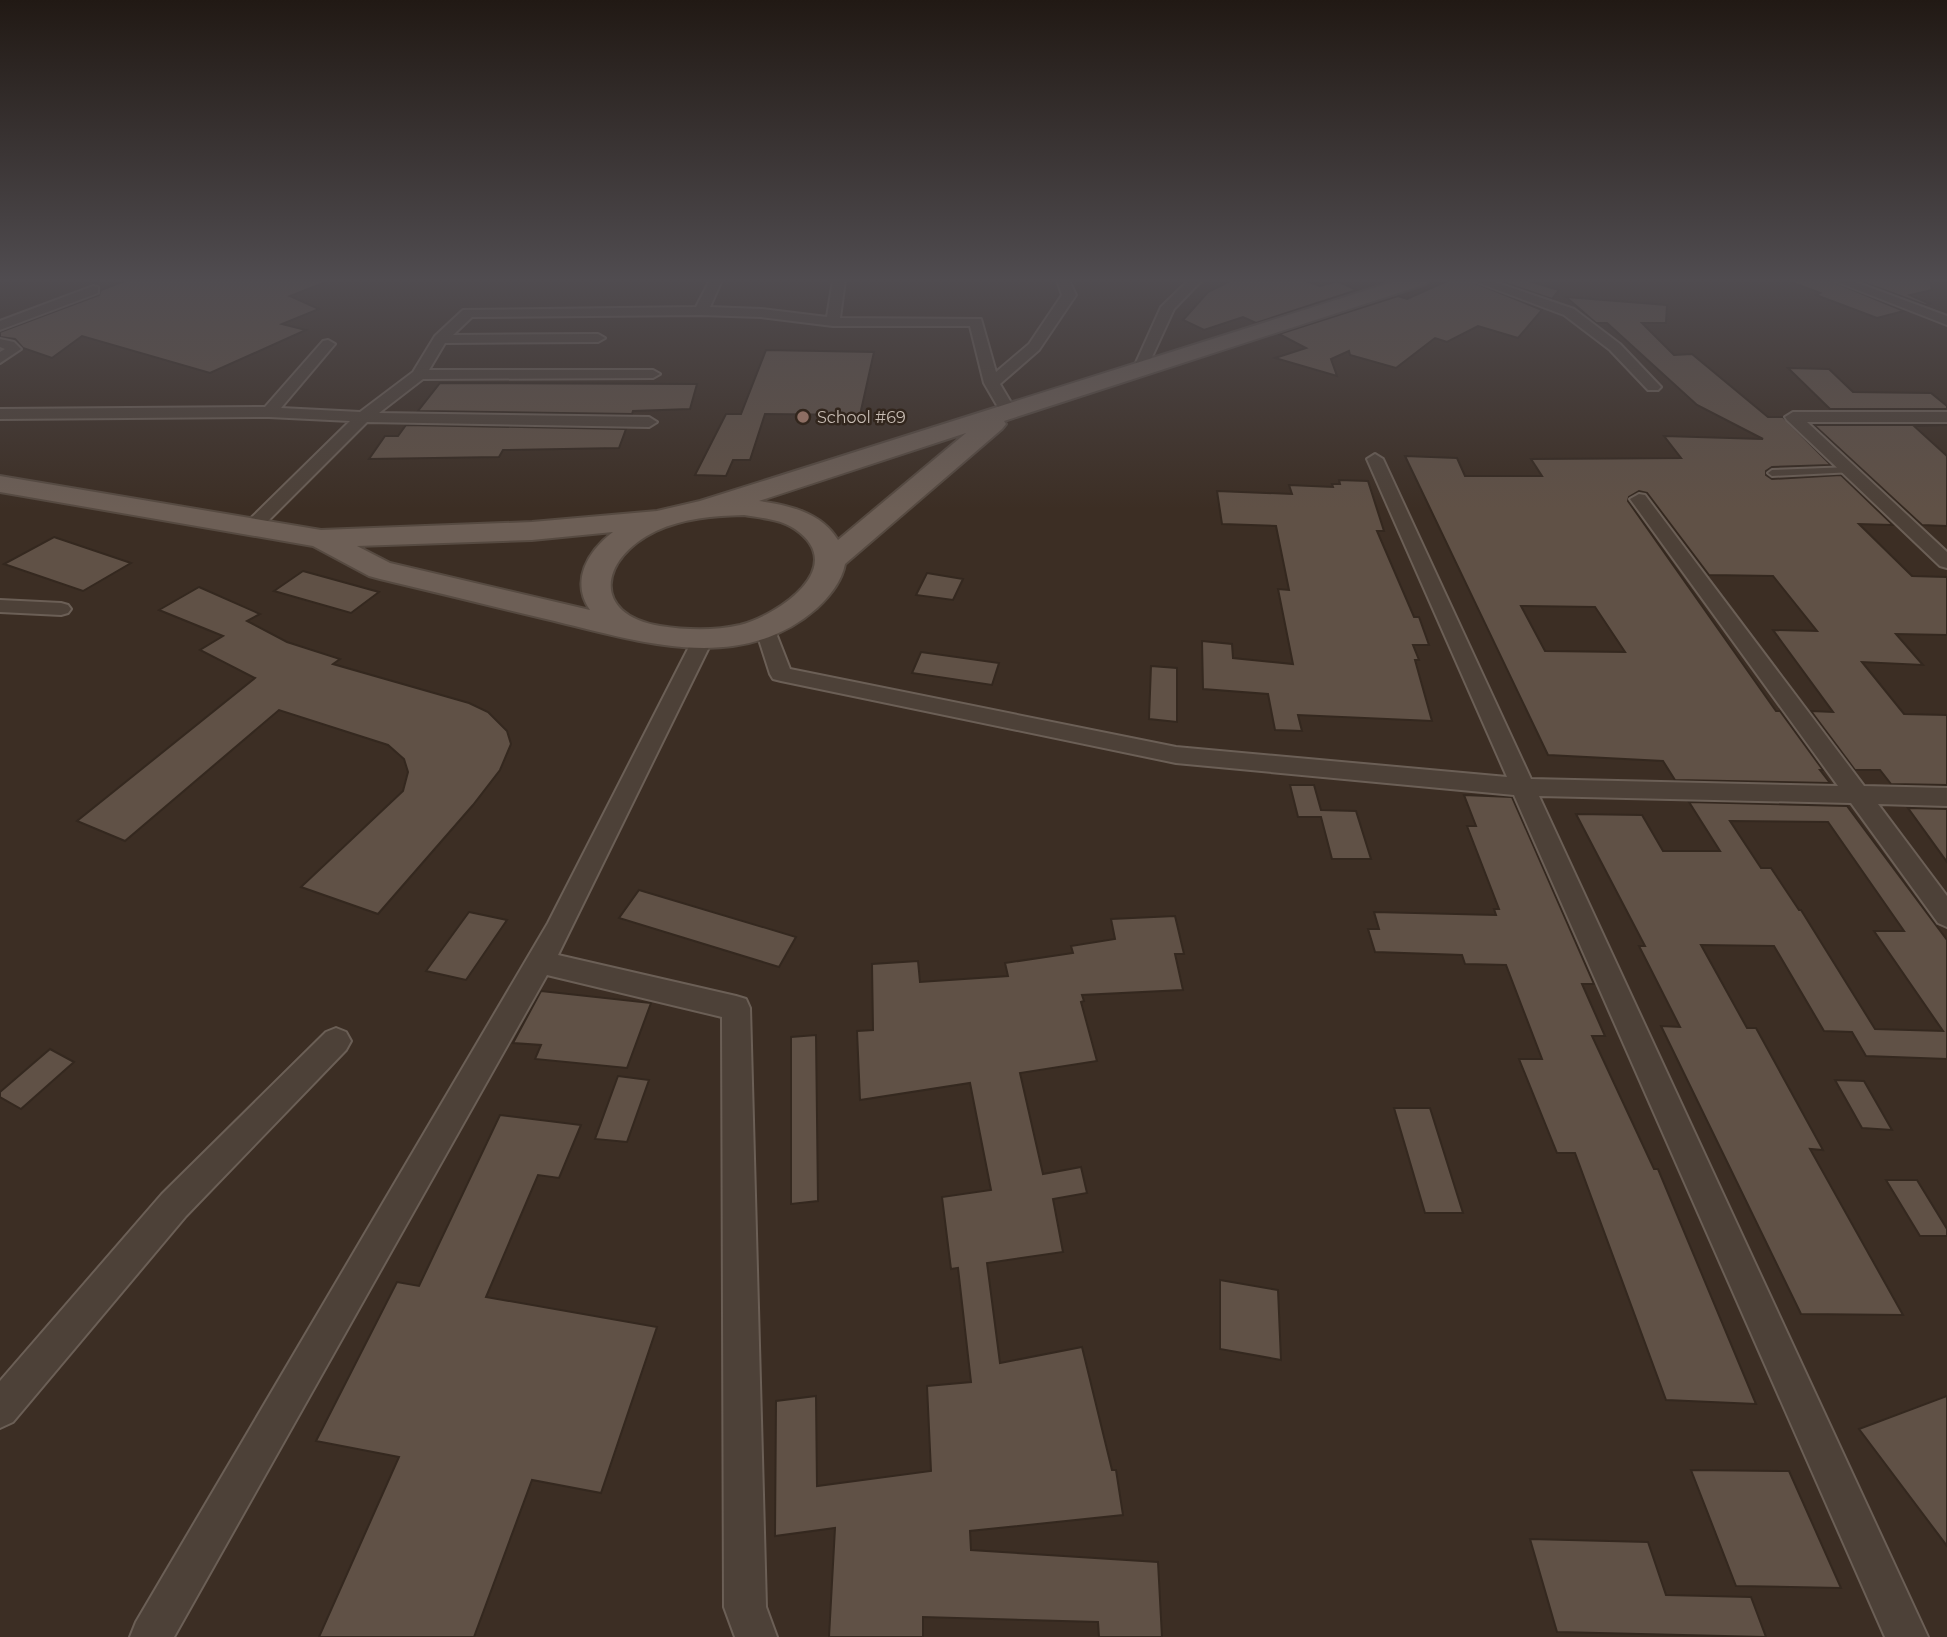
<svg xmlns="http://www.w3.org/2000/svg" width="1947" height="1637" viewBox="0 0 1947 1637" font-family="Montserrat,sans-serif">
<rect width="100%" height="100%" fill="#3c2e24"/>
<!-- building -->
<g fill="#605146" stroke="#34281f" stroke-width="2" fill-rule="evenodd">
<polygon points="127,280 326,280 326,282 290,296 319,309 282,324 306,330 210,373 82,336 52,358 23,348 15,339 0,337 0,332 99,295 101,290"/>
<polygon points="1232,280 1303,280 1320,286 1337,281 1357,290 1256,323 1243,317 1204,330 1183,320 1208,292"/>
<polygon points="1449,280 1468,280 1542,310 1518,338 1478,326 1447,342 1435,338 1396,368 1350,355 1349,351 1331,359 1337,376 1275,358 1306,348 1279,334 1398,296 1407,299"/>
<polygon points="1497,280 1525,280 1559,290 1552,299"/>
<polygon points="1791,280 1829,280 1904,311 1877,318 1816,295 1820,293 1791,282"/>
<polygon points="1857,280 1930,280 1932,290 1910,295 1930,304 1925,305"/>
<path d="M1566,297L1667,305L1666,323H1642L1674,355L1692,354L1768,417H1783L1831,465L1772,467L1766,471V475L1772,479L1841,475L1893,525L1859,524L1912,576L1947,577V635L1896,634L1923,665L1862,662L1904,714L1947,715V785L1891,784L1880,770H1855L1811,711L1833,712L1773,630L1817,631L1773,576L1709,575L1647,493L1639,491L1629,497L1628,501L1776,711H1780L1823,770H1820L1830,783L1675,780L1663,761L1548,755L1405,456L1457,458L1465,476H1542L1531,459L1681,458L1664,436L1763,439L1697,405L1607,323H1596ZM1521,606L1595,607L1625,652L1545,651Z"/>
<polygon points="766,350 874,352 860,415 765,414 750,460 733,460 726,476 695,475 726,414 741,414"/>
<polygon points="1788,368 1829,369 1853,392 1931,393 1947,406 1947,409 1830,409"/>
<polygon points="440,383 697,384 690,409 633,411 632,414 418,411"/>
<polygon points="406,425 626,429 619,448 503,450 499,457 369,459 385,436 398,436"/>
<polygon points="1814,425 1947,425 1914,426 1947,456 1947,526 1922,525"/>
<polygon points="1339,480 1368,481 1384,531 1377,531 1414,617 1419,617 1429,645 1413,645 1419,660 1415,660 1432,721 1298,715 1302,731 1275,730 1268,694 1203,689 1202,641 1232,644 1233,658 1293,664 1278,589 1289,590 1276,526 1222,524 1217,491 1292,494 1289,485 1333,487 1332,484 1340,484"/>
<polygon points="54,537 131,563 83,591 4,564"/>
<polygon points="303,571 379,592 351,613 274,591"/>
<polygon points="927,573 963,579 953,600 916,595"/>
<polygon points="199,587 260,614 247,621 287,642 340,659 333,664 469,703 488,712 507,731 511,744 500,770 473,805 378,914 301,887 403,791 408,772 404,759 388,745 279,710 125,841 77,821 255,678 200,650 223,636 159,610"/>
<polygon points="921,652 999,663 992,685 912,673"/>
<polygon points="1151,666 1177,668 1177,722 1149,719"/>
<polygon points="1290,785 1314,785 1321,810 1356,811 1371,859 1332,859 1321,817 1298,817"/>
<polygon points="1464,795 1512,797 1594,984 1582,984 1605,1036 1592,1036 1654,1169 1658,1169 1756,1404 1666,1400 1575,1153 1557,1153 1519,1059 1542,1059 1506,965 1465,964 1462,955 1375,952 1368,929 1379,929 1374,912 1496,915 1494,909 1499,909 1467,826 1476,826"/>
<path d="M1689,802L1847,806L1947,940V1059L1866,1056L1852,1032L1824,1031L1774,946L1701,945L1747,1028H1756L1823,1150L1810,1149L1903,1315L1801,1314L1661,1026L1680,1027L1639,946H1645L1576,814L1642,815L1663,851H1720ZM1730,821L1828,822L1904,931H1874L1943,1031L1875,1029L1801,910H1799L1771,868H1761Z"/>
<polygon points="1908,808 1947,809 1947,862"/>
<polygon points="639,890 796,937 779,967 619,918"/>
<polygon points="469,912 507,920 466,980 426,971"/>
<polygon points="1175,916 1184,954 1175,954 1183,990 1082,995 1084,1001 1081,1002 1097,1061 1020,1073 1043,1174 1081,1167 1087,1193 1053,1199 1063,1252 987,1263 1000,1363 1082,1347 1112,1470 1116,1470 1123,1515 970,1531 971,1550 1158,1562 1162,1637 1099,1637 1098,1622 923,1617 923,1637 829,1637 835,1528 775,1536 776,1401 816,1396 817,1486 931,1471 927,1386 971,1382 958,1268 951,1269 942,1197 991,1190 970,1083 860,1100 857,1031 873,1030 872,964 918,961 920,982 1008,976 1005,963 1073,953 1071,946 1115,939 1111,919"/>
<polygon points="541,991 651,1003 627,1068 535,1059 541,1045 513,1043"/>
<polygon points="816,1035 818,1201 791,1204 791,1037"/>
<polygon points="50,1049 74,1062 21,1109 0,1097 0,1092"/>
<polygon points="618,1076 649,1080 627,1142 595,1139"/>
<polygon points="1835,1080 1864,1081 1892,1130 1862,1128"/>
<polygon points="1394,1108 1430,1108 1463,1213 1425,1213"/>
<polygon points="500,1115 581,1125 559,1178 538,1175 486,1297 657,1327 601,1493 532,1480 474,1637 319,1637 399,1457 316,1441 397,1282 419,1286"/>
<polygon points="1886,1180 1917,1180 1947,1229 1947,1236 1920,1236"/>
<polygon points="1220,1280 1278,1290 1281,1360 1220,1349"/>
<polygon points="1947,1396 1947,1546 1859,1429"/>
<polygon points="1691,1470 1789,1471 1841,1588 1736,1586"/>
<polygon points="1530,1539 1648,1542 1666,1595 1751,1597 1766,1637 1557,1632"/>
</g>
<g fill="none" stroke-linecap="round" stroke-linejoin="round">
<defs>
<polygon id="lane" points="1851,467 1855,470 1854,472 1772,476 1768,473 1772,470"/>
<g id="street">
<polygon points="710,280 722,280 710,307 761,309 827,317 833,280 845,280 840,318 981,319 996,372 1029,344 1062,295 1057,280 1069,280 1076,295 1039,350 1000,384 1016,411 1008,416 1002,414 984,383 970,326 833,326 761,317 701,315 472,317 453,335 598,334 605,338 598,342 445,343 429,370 653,370 660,374 653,378 423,379 379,413 649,417 657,422 649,427 367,422 258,531 252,532 243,527 246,523 350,421 269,417 0,419 0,409 265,407 323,341 328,340 335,344 281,408 360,412 413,372 435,336 463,310 696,307"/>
<polygon points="1189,280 1202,280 1174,309 1146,370 1136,370 1134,367 1161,307"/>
<polygon points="1471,280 1489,280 1574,309 1620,344 1661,387 1658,390 1648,390 1610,350 1564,315"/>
<polygon points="1832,280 1850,280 1947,316 1947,325"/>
<polygon points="93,286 98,287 98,293 0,330 0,321"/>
<polygon points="0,339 14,342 21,349 0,363 0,352 5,349 0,347"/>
<polygon points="1793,412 1947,412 1947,422 1807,422 1947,552 1947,568 1940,566 1787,420 1785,417"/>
<polygon points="1375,454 1383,459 1531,779 1838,786 1630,499 1639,494 1645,495 1864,786 1947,788 1947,806 1878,804 1947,896 1947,927 1938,923 1851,803 1539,796 1928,1637 1885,1637 1514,795 1176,763 781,681 773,679 770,674 755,627 758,623 772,623 790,669 1176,747 1507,777 1367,459"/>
<polygon points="0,600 61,603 68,605 71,609 68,613 61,615 0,612"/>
<polygon points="703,633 710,635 713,639 558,955 736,996 746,999 750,1008 766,1607 777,1637 735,1637 724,1607 722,1017 547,975 174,1637 130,1637 136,1622 548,923 693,639 696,635"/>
<polygon points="336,1028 346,1032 351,1041 346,1050 186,1216 13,1422 0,1428 0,1381 162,1194 326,1032"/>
</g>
<path id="primary" d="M1399,280H1429L1426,284L1004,421L1006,424L1002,429L845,564C842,581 829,597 817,608C739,677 635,640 546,619C491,606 435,592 380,579L369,576L313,546L0,492V476L321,530L532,522L657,511L700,501ZM966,433L838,540C821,512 788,505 759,501ZM744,515C761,518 780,519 795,529C850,567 778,615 740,625C714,631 686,630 660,626C590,614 600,558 656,531C684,518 713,516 744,515ZM613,532C588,551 570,581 590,610L390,563L357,546L532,540Z"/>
</defs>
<!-- lane casing -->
<use href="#lane" stroke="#6b5f56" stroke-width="4"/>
<!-- street casing -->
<use href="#street" stroke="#6b5f56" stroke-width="4"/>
<!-- primary casing -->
<use href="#primary" stroke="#564a41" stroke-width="4"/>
<!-- lane -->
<use href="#lane" fill="#4d4138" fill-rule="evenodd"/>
<!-- street -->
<use href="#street" fill="#4d4138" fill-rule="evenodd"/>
<!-- primary -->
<use href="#primary" fill="#6d5f56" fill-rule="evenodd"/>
</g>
<!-- sky -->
<linearGradient id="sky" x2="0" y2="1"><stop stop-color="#211914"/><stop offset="0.55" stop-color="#504c50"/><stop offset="1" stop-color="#504c50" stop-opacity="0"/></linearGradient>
<rect width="1947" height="509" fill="url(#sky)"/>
<!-- markers -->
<circle fill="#8d6e63" stroke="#32261d" stroke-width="2.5" cx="803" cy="417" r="7"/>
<g text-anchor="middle" stroke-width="5" stroke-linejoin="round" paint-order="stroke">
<!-- far-poi labels -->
<g font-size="16" fill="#c8bdb4" stroke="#32261d" text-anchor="start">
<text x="817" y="423">School #69</text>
</g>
</g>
</svg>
